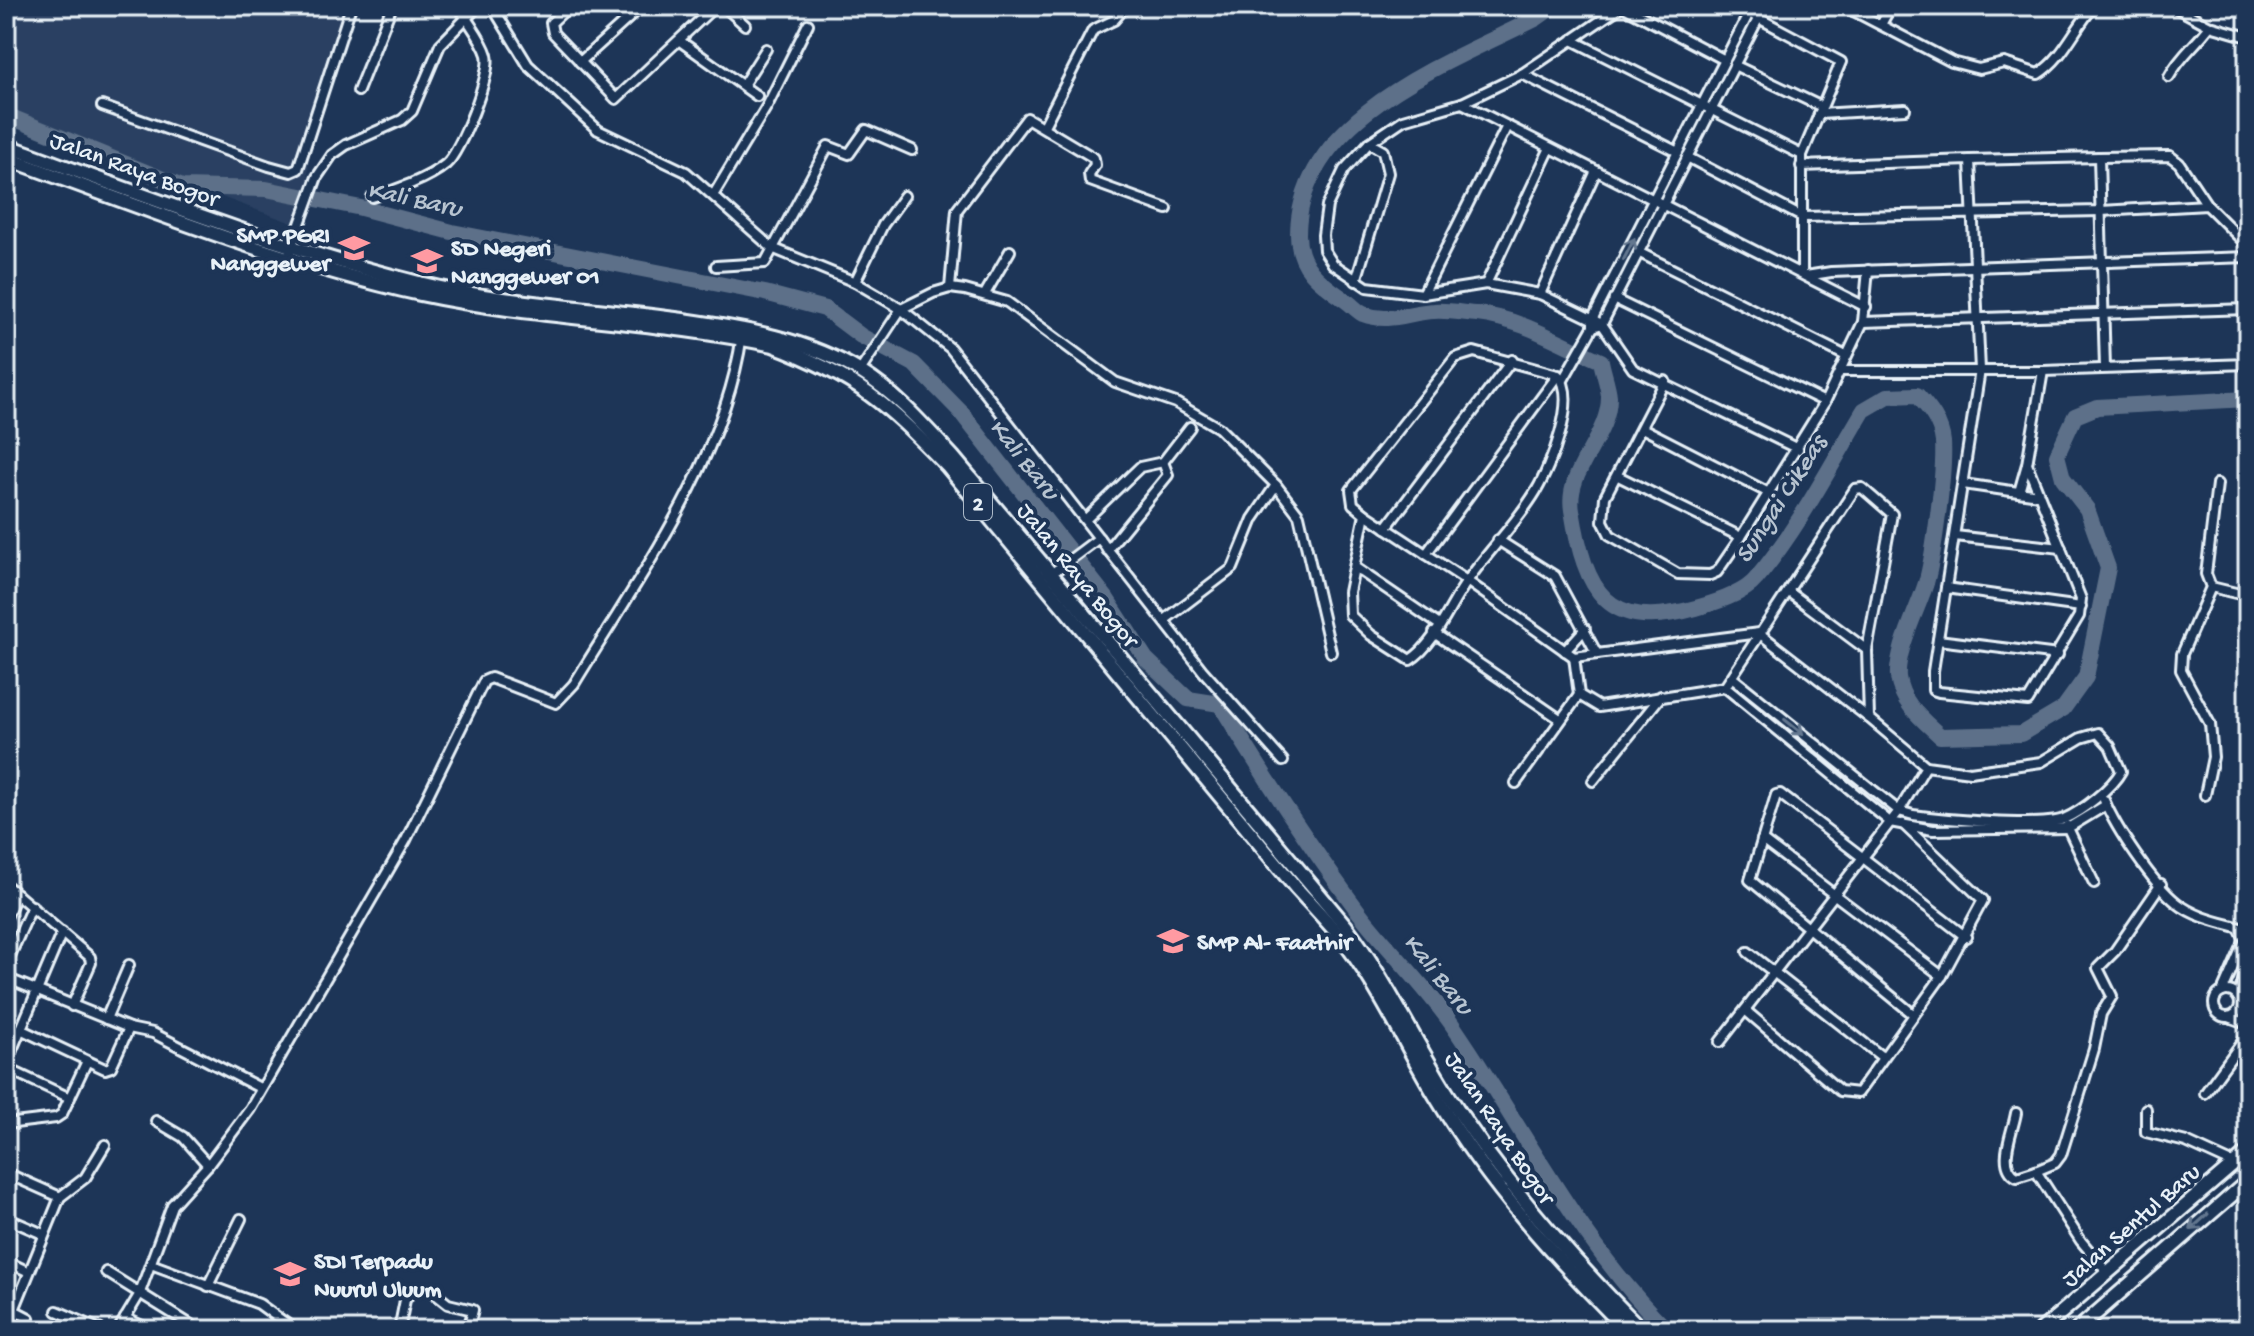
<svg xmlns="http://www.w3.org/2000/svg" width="2254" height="1336" viewBox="0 0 2254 1336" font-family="'Gochi Hand',sans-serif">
<rect width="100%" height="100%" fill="#1d3557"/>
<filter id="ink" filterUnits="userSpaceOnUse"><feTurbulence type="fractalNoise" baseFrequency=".0125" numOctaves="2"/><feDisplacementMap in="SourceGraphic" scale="16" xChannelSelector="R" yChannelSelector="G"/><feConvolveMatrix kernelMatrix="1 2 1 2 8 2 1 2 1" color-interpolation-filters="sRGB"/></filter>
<g filter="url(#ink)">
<!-- built -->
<polygon fill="#2a4162" points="6,6 346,6 310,120 308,181 292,223 6,117"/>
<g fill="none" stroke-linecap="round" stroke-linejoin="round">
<!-- river -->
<g stroke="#5d7089" stroke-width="16">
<polyline points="1148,6 1153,6"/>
<path d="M1554,6L1537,18C1450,62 1299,116 1298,234C1298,270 1323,284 1349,303C1354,307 1357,311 1363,314C1390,324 1408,312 1434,311C1448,310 1463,313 1477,314C1522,319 1559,343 1601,361C1603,372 1608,385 1609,396C1610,437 1565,470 1572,510C1585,592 1607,633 1696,608C1714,603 1744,594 1756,579C1798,529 1830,467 1864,410L1888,396L1917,395C1930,409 1941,423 1943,442C1945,471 1934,555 1926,583C1918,609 1896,650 1898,677C1901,703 1923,720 1940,736L2021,734L2063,709L2086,677L2108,568L2087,509L2063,478L2057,455L2075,416L2097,407L2248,399"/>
<path d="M6,115L182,187L266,189L361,208L452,232L765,293L825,309L861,336L914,364L960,411L995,456L1107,599L1146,659L1188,699L1220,704C1263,775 1308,844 1358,911C1387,949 1423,983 1451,1023C1522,1125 1578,1242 1667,1330"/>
</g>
<defs>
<g id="minor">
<polyline points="492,6 528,65 598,130 686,172 772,248 855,282 901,309 950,348 1203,671 1283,761"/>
<polyline points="569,6 551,23 553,33 616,99 715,6"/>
<polyline points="724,6 745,25"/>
<polyline points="1622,6 1522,74 1462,103 1403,120 1369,143 1344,170 1327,206 1323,235 1324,250 1333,264 1367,287 1423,294 1486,284 1540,294 1602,324 1633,369 1798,449"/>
<polyline points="1622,6 1725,60"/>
<polyline points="1736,6 1841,62 1802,155"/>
<path d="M1844,6L1952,62L1979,69L2004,63L2038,74C2063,59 2074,29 2094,6"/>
<polyline points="2173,6 2210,26 2248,37"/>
<polyline points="1882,23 1891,6"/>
<polyline points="1572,40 1802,155 1802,274"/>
<polyline points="680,41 757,96"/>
<polyline points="580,62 642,6"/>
<polyline points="1734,65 1822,107"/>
<polyline points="1522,74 1678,152"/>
<path d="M2169,77C2180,56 2196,45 2210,26"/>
<polyline points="743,85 766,49"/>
<polyline points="358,91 392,6"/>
<polyline points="1462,103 1866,307"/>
<polyline points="102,106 269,166 291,172 298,169 351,6"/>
<polyline points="1819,114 1905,109"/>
<polyline points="1044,126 1093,30 1114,20 1126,6"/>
<polyline points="1687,157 1802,217 2101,211 2207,205 2248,246"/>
<polyline points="1970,160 2099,157"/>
<polyline points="1801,166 1970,160 1980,370 1933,671 1933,690 1939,692 2028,701 2079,616 2081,599 2027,464 2043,371"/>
<polyline points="714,194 767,106 808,24"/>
<path d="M372,197C394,191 428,179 446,164C460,153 492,73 487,55C482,38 467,22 459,6"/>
<polyline points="290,251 317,177 332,155 346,145 402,120 412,111 440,45 478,6"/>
<polyline points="1638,252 1846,356"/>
<polyline points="716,266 765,263 828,146 849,154 866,130 912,150"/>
<polyline points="1806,276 1831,272 2248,257"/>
<polyline points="1356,281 1388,173 1383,151 1369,143"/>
<polyline points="855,282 883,225 904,196"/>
<polyline points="1486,284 1550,148"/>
<polyline points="950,288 957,210 1027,118 1094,158 1095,165 1089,174 1090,181 1167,209"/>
<polyline points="985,294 1010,251"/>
<polyline points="1423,294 1507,126"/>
<polyline points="1540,294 1596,171"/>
<polyline points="1614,299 1825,402"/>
<polyline points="1863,322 2248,309"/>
<polyline points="1602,324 1593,327 1593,318 1749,13"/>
<polyline points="1602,324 1759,17"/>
<path d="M1474,352L1558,375C1579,397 1550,468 1536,491C1517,523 1489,550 1468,580C1450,604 1436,644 1410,660L1371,635L1350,615L1349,592L1365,514L1353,504L1351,490L1455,358Z"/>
<polyline points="2105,368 2099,157 2170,156 2179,163 2207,205"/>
<polyline points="860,371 901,309 933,293 950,288 965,290 1007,302 1115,382 1176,403 1219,428 1276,485 1299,515 1331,652"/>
<polyline points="1840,371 2043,371 2248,364"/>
<polyline points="1563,380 1593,327"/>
<polyline points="1665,381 1605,497 1603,521 1610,535 1678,574 1710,575 1717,572 1741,537 1825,402 1863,322 1868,270"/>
<polyline points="1642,428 1769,493"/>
<polyline points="1618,476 1741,537"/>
<polyline points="1963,484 2039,495"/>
<polyline points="2019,492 2027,464"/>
<path d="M1365,514L1467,581L1574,657L1579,695L1599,707L1725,687L1855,489L1862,488L1892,514L1867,650L1869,718L1926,766L1970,772L2041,762L2081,738L2098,733L2110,746L2121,771C2112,788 2082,811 2064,819C2040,828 1941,819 1913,815L1899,811L1733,678"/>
<polyline points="1085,520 1140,467 1163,462 1190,427"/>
<polyline points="1386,528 1512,360"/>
<polyline points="1955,536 2061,548"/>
<polyline points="1498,540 1555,576 1597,654"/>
<polyline points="1107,550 1168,475 1163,462"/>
<polyline points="1426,554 1558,375"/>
<polyline points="1356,568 1438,624"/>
<polyline points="1051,574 1099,538"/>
<polyline points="2211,587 2248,596"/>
<polyline points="1946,588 2081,607"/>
<polyline points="1789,592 1867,650"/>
<polyline points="1166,619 1233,568 1253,519 1276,485"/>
<polyline points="1434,633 1560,719"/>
<polyline points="1938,640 2058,655"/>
<polyline points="1565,651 1585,629"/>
<polyline points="1574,657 1759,633 1869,718"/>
<polyline points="1725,687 1890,822 1933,830 2068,828 2106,805"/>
<polyline points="1593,781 1661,696"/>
<polyline points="1516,783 1579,695"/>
<polyline points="2205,795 2213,757 2210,724 2181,670 2182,654 2211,587 2206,574 2217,484"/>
<path d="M2104,800C2116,829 2153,884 2177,903C2197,919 2225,923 2248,930"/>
<polyline points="2067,826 2094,883"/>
<polyline points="1762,840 1942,976"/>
<polyline points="6,885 90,957 91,963 72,1006"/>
<polyline points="6,917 17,894"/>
<polyline points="1748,952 1882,1057"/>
<polyline points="6,965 32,906"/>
<polyline points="6,978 129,1028 153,1033 260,1088"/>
<circle cx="2227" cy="1004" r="13"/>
<polyline points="2222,992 2245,940 2239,928"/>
<polyline points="2238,997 2248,967"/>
<polyline points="2240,1003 2248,1016"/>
<polyline points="1745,1010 1840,1091 1858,1093 1942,976 1983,900 1903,824"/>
<polyline points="1913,1014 1750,880 1776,795 1780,794 1966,937"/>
<polyline points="2229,1017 2248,1024"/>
<polyline points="106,1019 129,965"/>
<polyline points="20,1029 105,1069 111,1067 129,1028"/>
<polyline points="1720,1042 1899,811 1926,766"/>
<polyline points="6,1064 62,932"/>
<polyline points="6,1068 70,1098"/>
<polyline points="2205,1093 2248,1034"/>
<polyline points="2146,1109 2146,1132 2186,1142 2234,1164"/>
<path d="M2016,1113C2013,1132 1996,1166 2017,1177L2036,1171"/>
<polyline points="156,1121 183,1137 208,1165"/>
<polyline points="6,1124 56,1118 62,1114 87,1061"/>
<polyline points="6,1173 60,1197"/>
<polyline points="6,1218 43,1234"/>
<polyline points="6,1261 29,1272"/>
<polyline points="151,1264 259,1304 295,1330"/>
<polyline points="106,1272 199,1330"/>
<polyline points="2107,1272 2081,1241 2036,1171 2055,1163 2061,1155 2094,1049 2101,1014 2112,996 2098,968 2115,951 2161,884"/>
<polyline points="208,1286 241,1219"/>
<polyline points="6,1306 29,1318 24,1330"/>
<polyline points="14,1310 60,1197 85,1178 105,1145"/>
<polyline points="57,1311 101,1330"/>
<polyline points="125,1318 151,1330"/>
<path d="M118,1330L139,1295L172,1205L208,1165L250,1109L406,840L484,681L491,678L556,703L574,684C638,579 725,459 742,335"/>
<polyline points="399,1330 405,1300 412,1290 429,1289 448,1304 473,1310 468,1330"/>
</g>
<g id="primary">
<polyline points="2041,1330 2248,1152"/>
<polyline points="2077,1330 2248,1181"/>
</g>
<g id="trunk">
<path d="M6,145C142,195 279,248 419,283C504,304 596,308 683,320C745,329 807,339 861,372C898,395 925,427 954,458L1345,925C1386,979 1413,1039 1449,1096C1503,1182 1570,1258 1642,1330"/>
<path d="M6,158C138,206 283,264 420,294C536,319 657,320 773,345C857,377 886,403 947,466L1296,888C1318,912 1341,935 1359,963C1389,1006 1410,1055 1438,1100C1489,1185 1557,1260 1627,1330"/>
</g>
</defs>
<!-- minor casing -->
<use href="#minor" stroke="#e8f1f8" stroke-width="14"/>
<!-- primary casing -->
<use href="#primary" stroke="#e8f1f8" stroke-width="18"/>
<!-- trunk casing -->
<use href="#trunk" stroke="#e8f1f8" stroke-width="18"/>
<!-- minor -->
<use href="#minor" stroke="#1d3557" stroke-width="8"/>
<!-- primary -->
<use href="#primary" stroke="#1d3557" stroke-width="12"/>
<!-- trunk -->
<use href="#trunk" stroke="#1d3557" stroke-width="12"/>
</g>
<!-- one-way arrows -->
<defs><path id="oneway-shaft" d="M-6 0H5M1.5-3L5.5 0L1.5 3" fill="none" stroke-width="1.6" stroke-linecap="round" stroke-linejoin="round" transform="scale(2)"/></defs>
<g stroke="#64778f">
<use href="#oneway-shaft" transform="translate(1629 249) rotate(-63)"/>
<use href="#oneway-shaft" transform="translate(1794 727) rotate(39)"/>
<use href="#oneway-shaft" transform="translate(2199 1222) rotate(138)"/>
</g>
</g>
<!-- icons -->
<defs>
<symbol id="school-bare" viewBox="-9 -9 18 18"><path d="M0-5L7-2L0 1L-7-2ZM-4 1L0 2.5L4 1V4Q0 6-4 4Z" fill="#ff9aa2" stroke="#1d3557" stroke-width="2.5" paint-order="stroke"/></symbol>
</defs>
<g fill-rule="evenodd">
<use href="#school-bare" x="332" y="226" width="44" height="44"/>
<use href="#school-bare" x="405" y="239" width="44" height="44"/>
<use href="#school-bare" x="1151" y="919" width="44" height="44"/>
<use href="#school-bare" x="268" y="1252" width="44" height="44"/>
</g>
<g text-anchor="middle" stroke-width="8" stroke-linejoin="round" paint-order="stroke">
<!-- shield labels -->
<rect fill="#1d3557" stroke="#abb9c8" stroke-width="2" x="964" y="484" width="28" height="36" rx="6"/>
<g font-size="22" font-weight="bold" fill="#e8f1f8">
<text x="978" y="510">2</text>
</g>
<!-- street labels -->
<g font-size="24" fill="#e8f1f8" stroke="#1d3557">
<text transform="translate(135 168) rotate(20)" y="8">Jalan Raya Bogor</text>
<text transform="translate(1079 574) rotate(51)" y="8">Jalan Raya Bogor</text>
<text transform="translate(1501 1127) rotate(56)" y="8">Jalan Raya Bogor</text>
<text transform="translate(2130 1224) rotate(-41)" y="8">Jalan Sentul Baru</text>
</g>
<!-- poi labels -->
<g font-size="24" font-weight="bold" fill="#e8f1f8" stroke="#1d3557" text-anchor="start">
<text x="330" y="242" text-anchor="end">SMP PGRI<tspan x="330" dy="28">Nanggewer</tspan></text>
<text x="451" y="255">SD Negeri<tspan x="451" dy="28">Nanggewer 01</tspan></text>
<text x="1197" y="949">SMP Al- Faathir</text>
<text x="314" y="1268">SDI Terpadu<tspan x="314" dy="28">Nuurul Uluum</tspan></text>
</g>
<!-- water labels -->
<g font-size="26" font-style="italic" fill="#b7c4d1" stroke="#1d3557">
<text transform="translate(415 197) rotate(12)" y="9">Kali Baru</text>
<text transform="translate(1026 458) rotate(51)" y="9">Kali Baru</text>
<text transform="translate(1779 498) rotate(-57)" y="9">Sungai Cikeas</text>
<text transform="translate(1440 973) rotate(51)" y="9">Kali Baru</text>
</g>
</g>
<!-- margin -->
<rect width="2254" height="1336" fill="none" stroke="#1d3557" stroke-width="32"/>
<rect x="16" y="16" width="2222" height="1304" fill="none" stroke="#e8f1f8" stroke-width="3" filter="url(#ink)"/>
</svg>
